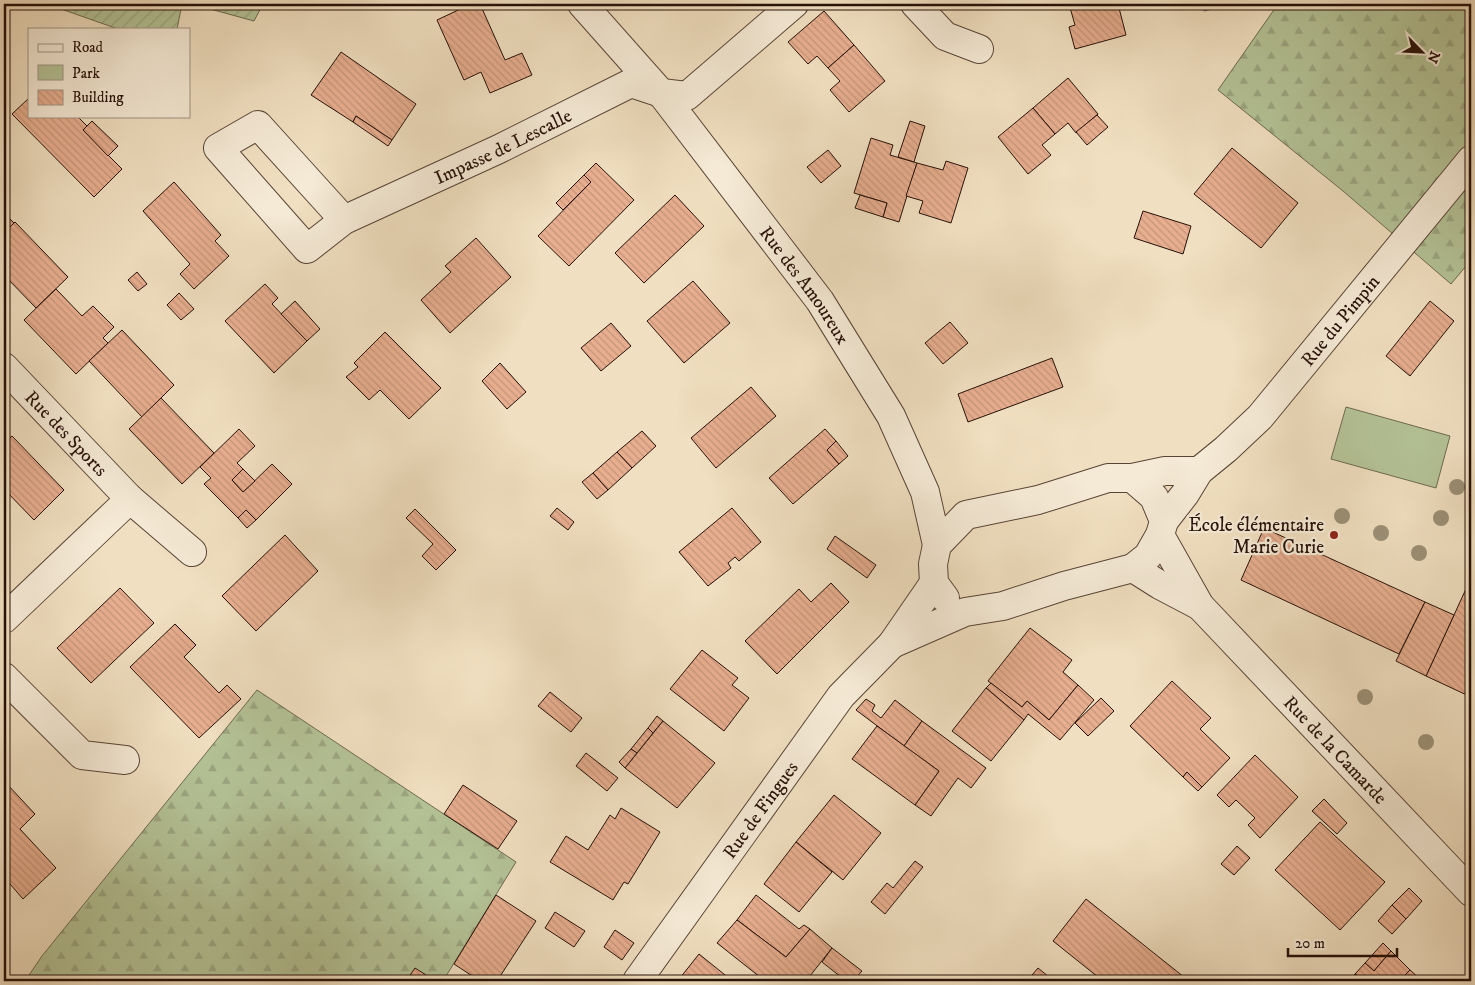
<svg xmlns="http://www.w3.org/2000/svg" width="1475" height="985" viewBox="0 0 1475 985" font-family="'IM FELL DW Pica',serif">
<defs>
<pattern id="forest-firs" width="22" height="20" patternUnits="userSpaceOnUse" patternTransform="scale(1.25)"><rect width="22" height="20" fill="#b4c397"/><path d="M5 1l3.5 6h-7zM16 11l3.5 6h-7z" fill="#9ba681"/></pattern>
<pattern id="garden-furrows" width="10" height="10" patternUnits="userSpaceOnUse" patternTransform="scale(1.25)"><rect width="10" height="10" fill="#b4c397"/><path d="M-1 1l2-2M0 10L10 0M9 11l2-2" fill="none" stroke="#9ba681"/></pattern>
<pattern id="building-back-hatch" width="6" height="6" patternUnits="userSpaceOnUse" patternTransform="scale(1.25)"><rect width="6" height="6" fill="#e7ae8f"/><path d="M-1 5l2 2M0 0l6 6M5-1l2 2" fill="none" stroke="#c6957a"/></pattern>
</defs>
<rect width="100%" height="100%" fill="#f0dfc0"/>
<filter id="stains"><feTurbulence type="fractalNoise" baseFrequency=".004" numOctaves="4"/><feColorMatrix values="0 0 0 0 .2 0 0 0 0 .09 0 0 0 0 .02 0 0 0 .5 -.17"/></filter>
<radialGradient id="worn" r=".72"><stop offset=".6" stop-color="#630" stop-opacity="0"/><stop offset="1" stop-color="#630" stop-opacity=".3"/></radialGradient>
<!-- green -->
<polygon fill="#b4c397" stroke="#6d6a50" points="1346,407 1450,436 1436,488 1331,459"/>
<!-- forest -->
<g fill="url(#forest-firs)" stroke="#6d6a50">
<polygon points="1278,4 1471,4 1471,260 1451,284 1343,191 1218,90"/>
<polygon points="257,690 516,862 443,981 433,980 431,981 25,981 42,956"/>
</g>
<!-- garden -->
<g fill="url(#garden-furrows)" stroke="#6d6a50">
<polygon points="47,4 182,4 177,29 118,29"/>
<polygon points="192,4 263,4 254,21"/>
</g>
<!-- water -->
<polygon fill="#9dbabb" stroke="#6d7673" points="1202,4 1233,4 1204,11"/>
<!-- building -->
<g fill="url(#building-back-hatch)" stroke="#261008">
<polygon points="471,4 480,4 505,60 522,53 532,75 490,93 481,72 464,80 437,20"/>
<polygon points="1069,4 1105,4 1105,6 1118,4 1126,35 1075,49 1069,27 1075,25"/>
<polygon points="824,11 854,45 828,68 817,56 808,64 788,42"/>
<polygon points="854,45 885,81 849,112 830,90 840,81 828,68"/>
<polygon points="341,52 416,104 392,140 356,116 353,122 311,95"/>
<polygon points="1068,78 1098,114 1076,133 1068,123 1055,134 1033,108"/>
<polygon points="29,98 29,116 77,116 87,126 83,130 122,169 94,197 12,114"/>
<polygon points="1033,108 1055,134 1042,145 1051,155 1028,174 998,137"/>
<polygon points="1097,115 1108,127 1087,145 1076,132"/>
<polygon points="356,116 392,140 388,146 353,122"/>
<polygon points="92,121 118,146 108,156 83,130"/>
<polygon points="910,121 925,126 914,162 898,157"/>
<polygon points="871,138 893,145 890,155 917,163 899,222 883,217 887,203 854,193"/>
<polygon points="1232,148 1298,203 1261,248 1194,194"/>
<polygon points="828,150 841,166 821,183 807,167"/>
<polygon points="946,161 968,168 951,223 919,213 923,201 906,196 917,163 943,170"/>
<polygon points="596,163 634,200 569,266 538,236 591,182 584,175"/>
<polygon points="584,175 591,182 563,210 556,203"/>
<polygon points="174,182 221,235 215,241 229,256 194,289 180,274 190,264 143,211"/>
<polygon points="675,195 704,226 644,283 615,253"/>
<polygon points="860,195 887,203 883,217 855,208"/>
<polygon points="1143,211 1191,226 1183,254 1134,238"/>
<polygon points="4,213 14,223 4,233"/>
<polygon points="15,222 68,277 36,308 4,275 4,233"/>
<polygon points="476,238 511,277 450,333 421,300 451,272 445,266"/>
<polygon points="137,272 147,284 138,291 128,280"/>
<polygon points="693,281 730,323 684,363 647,321"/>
<polygon points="265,284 278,298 272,304 307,341 274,373 225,321"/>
<polygon points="56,289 82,316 93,306 114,327 103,338 108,343 76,374 24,320"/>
<polygon points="179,293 194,309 181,320 167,305"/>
<polygon points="295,301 320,329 307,341 281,314"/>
<polygon points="1430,301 1454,321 1410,376 1386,356"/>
<polygon points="950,322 968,343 943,364 925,343"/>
<polygon points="611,323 631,346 601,371 581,348"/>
<polygon points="122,330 174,385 142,417 89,361"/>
<polygon points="385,332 441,388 409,419 380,390 369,400 346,377 358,367 354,363"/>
<polygon points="1052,358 1063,387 968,422 958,394"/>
<polygon points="500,363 526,392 507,409 482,381"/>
<polygon points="751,387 776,416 716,468 691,438"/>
<polygon points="161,398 214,453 182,484 129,429"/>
<polygon points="239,429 255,446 237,463 243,469 232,480 243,492 272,464 292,484 256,520 246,510 238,518 204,484 211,478 200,467"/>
<polygon points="825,429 836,441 827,450 839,464 793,504 769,478"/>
<polygon points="642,431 656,446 632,468 617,452"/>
<polygon points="12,436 64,490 34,520 4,489 4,443"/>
<polygon points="836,441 848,456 839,464 827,450"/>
<polygon points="617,452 632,468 608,490 593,473"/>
<polygon points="243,469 255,481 243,492 232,480"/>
<polygon points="593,473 608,490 597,499 582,482"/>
<polygon points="557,508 574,522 568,530 550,516"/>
<polygon points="732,508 761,542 739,561 735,557 728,563 731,568 708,586 679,552"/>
<polygon points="415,509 456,550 436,570 422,556 433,544 406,518"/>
<polygon points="246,510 256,520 247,528 238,518"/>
<polygon points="1264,528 1425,602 1399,654 1241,580"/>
<polygon points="285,535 318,571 256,631 222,596"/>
<polygon points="835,536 876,565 867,578 827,549"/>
<polygon points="1471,578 1471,697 1426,676"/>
<polygon points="831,583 849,602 777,674 745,641 799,589 811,602"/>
<polygon points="120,588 154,623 91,683 57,648"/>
<polygon points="1425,602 1454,615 1426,676 1396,661"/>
<polygon points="175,624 196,645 184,657 219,693 227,685 241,699 199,738 130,667"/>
<polygon points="1030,628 1072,660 1063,672 1078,685 1049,720 1027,701 1022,707 988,681"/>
<polygon points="702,650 738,678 732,685 749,698 724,731 670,689"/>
<polygon points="1172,681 1211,718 1200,729 1230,758 1202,787 1187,772 1183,777 1130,726"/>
<polygon points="991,683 1022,707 1027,701 1049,720 1078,685 1094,700 1060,740 1028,714 1024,720 986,688"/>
<polygon points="986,688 1024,720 991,761 952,731"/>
<polygon points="550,692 582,718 571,732 538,706"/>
<polygon points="1101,698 1114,711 1088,736 1075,723"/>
<polygon points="866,699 875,705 872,711 881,718 895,700 922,721 904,746 856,710"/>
<polygon points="657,716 663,721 653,733 648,728"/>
<polygon points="663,721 715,763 677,808 625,768"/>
<polygon points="922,721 986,768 971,788 958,778 931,816 915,805 939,771 904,746"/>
<polygon points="877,726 939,771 915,805 852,759"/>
<polygon points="648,728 653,733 637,753 631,749"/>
<polygon points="631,749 637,753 625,768 619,762"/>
<polygon points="586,753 618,778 607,791 576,766"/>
<polygon points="1255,755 1298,797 1260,838 1248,825 1255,818 1236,800 1229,807 1217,795"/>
<polygon points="1187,772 1202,787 1198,791 1183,777"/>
<polygon points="6,783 35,814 20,829 56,868 23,899 4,877 4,785"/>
<polygon points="463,785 517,821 498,849 444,814"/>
<polygon points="834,795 881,833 843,880 796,842"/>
<polygon points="1324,799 1347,823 1337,834 1312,811"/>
<polygon points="621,808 660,832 628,884 624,882 613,900 550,862 566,836 588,850 610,815 615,819"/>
<polygon points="1320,822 1385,882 1340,930 1275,870"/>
<polygon points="796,842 832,872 799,912 764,884"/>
<polygon points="1237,846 1250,858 1234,875 1221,864"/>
<polygon points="915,861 923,867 885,914 871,902 887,883 893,888"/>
<polygon points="1409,888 1422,901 1406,919 1392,905"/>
<polygon points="496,895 536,921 497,981 480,981 454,964"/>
<polygon points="756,895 799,929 804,925 810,929 786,957 737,920"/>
<polygon points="1086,899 1189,981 1103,981 1053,941"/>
<polygon points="1392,905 1406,919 1392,934 1378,921"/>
<polygon points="555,912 585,931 574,947 545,928"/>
<polygon points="737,920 786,957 810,929 832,948 806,981 765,981 717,943"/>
<polygon points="615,930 634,943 622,960 604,947"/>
<polygon points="1383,943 1391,951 1374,971 1365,963"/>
<polygon points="832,948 862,971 853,981 846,981 822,962"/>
<polygon points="1391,951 1410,970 1399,981 1365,981 1355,974 1365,963 1374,971"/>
<polygon points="699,954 730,979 728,981 685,981 680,978"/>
<polygon points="4,963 9,968 4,973"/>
<polygon points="415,968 426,975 422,981 406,981"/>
<polygon points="1038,968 1054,981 1027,981"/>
<polygon points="1410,970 1419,978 1415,981 1399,981"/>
<polygon points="1355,974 1365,981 1348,981"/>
</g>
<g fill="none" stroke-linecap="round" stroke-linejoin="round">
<defs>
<g id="minor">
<path id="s1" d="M582,4L661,93L820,301L891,416L925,492L937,545"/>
<polyline points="915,4 945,36 979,49"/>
<path id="s2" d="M344,220L258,125L218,148L307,249L344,220L499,149L631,83L661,93L687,96L794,4"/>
<path id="s3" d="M4,367L130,499L4,619"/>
<polyline points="130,499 192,552"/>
<path id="s4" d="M1164,521L1185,494L1199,471L1226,449L1260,417L1471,160"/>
<path id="s5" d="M1160,535L1200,606L1471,892"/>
<polyline points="1133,568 1160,585 1200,606"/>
<polyline points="945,598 934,583 933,564 937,545 966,515 1038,500 1108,478 1132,478 1165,471 1199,471"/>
<polyline points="892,644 965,612 1003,606 1064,586 1133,568 1148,556 1160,535 1164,521 1154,497 1132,478"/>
<polyline points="4,677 82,755 125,760"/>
<path id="s6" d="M637,981L841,696L892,644L934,583"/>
</g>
</defs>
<!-- minor casing -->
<use href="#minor" stroke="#584436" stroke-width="30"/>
<!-- minor -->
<use href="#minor" stroke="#f5ead6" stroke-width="28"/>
</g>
<!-- trees -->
<g fill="#9c9076">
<circle cx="1457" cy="487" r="8"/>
<circle cx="1342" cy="516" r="8"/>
<circle cx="1441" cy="518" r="8"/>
<circle cx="1381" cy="533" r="8"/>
<circle cx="1419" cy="553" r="8"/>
<circle cx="1365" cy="697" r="8"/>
<circle cx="1426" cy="742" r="8"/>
</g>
<!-- markers -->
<circle fill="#8f2418" stroke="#f5ead6" stroke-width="2" cx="1334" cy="535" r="5"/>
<g text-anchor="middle" stroke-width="4.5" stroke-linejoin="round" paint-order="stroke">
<!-- street labels -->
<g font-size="19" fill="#261008" stroke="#f5ead6">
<text dy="7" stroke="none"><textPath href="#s2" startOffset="531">Impasse de Lescalle</textPath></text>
<text dy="7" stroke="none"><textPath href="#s1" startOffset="359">Rue des Amoureux</textPath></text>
<text dy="7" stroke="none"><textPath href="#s4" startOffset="268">Rue du Pimpin</textPath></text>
<text dy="7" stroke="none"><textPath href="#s3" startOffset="91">Rue des Sports</textPath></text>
<text dy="7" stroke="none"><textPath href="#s5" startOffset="279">Rue de la Camarde</textPath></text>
<text dy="7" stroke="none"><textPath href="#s6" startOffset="211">Rue de Fingues</textPath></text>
</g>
<!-- poi labels -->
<g font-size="19" fill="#261008" stroke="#f5ead6" text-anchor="end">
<text x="1324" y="531">École élémentaire<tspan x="1324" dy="22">Marie Curie</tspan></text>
</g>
</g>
<!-- margin -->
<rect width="1475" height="985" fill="none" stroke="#f0dfc0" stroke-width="20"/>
<rect x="5" y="5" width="1465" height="975" fill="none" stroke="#261008" stroke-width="2.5"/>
<rect x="10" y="10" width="1455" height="965" fill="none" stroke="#261008"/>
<!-- legend -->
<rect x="28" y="28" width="162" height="90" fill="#f5ead6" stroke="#a29384"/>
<rect x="38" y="44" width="25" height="8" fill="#f5ead6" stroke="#a29384"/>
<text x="72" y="52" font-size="15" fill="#261008">Road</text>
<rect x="38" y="65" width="25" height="15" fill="#b4c397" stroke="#a29384"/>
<text x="72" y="78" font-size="15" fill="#261008">Park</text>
<rect x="38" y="90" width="25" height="15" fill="url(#building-back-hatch)" stroke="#a29384"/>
<text x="72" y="102" font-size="15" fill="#261008">Building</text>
<!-- north arrow -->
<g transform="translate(1422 52) rotate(114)" stroke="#f5ead6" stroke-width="4" paint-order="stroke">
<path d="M0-4L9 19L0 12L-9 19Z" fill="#261008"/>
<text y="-8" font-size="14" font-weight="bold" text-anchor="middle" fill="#261008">N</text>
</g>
<!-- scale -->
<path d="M1288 948v8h109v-8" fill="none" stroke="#261008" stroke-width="2.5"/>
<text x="1295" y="948" font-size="15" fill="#261008" stroke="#f5ead6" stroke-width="4" paint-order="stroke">20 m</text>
<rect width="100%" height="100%" filter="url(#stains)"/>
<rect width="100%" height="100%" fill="url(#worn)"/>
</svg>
